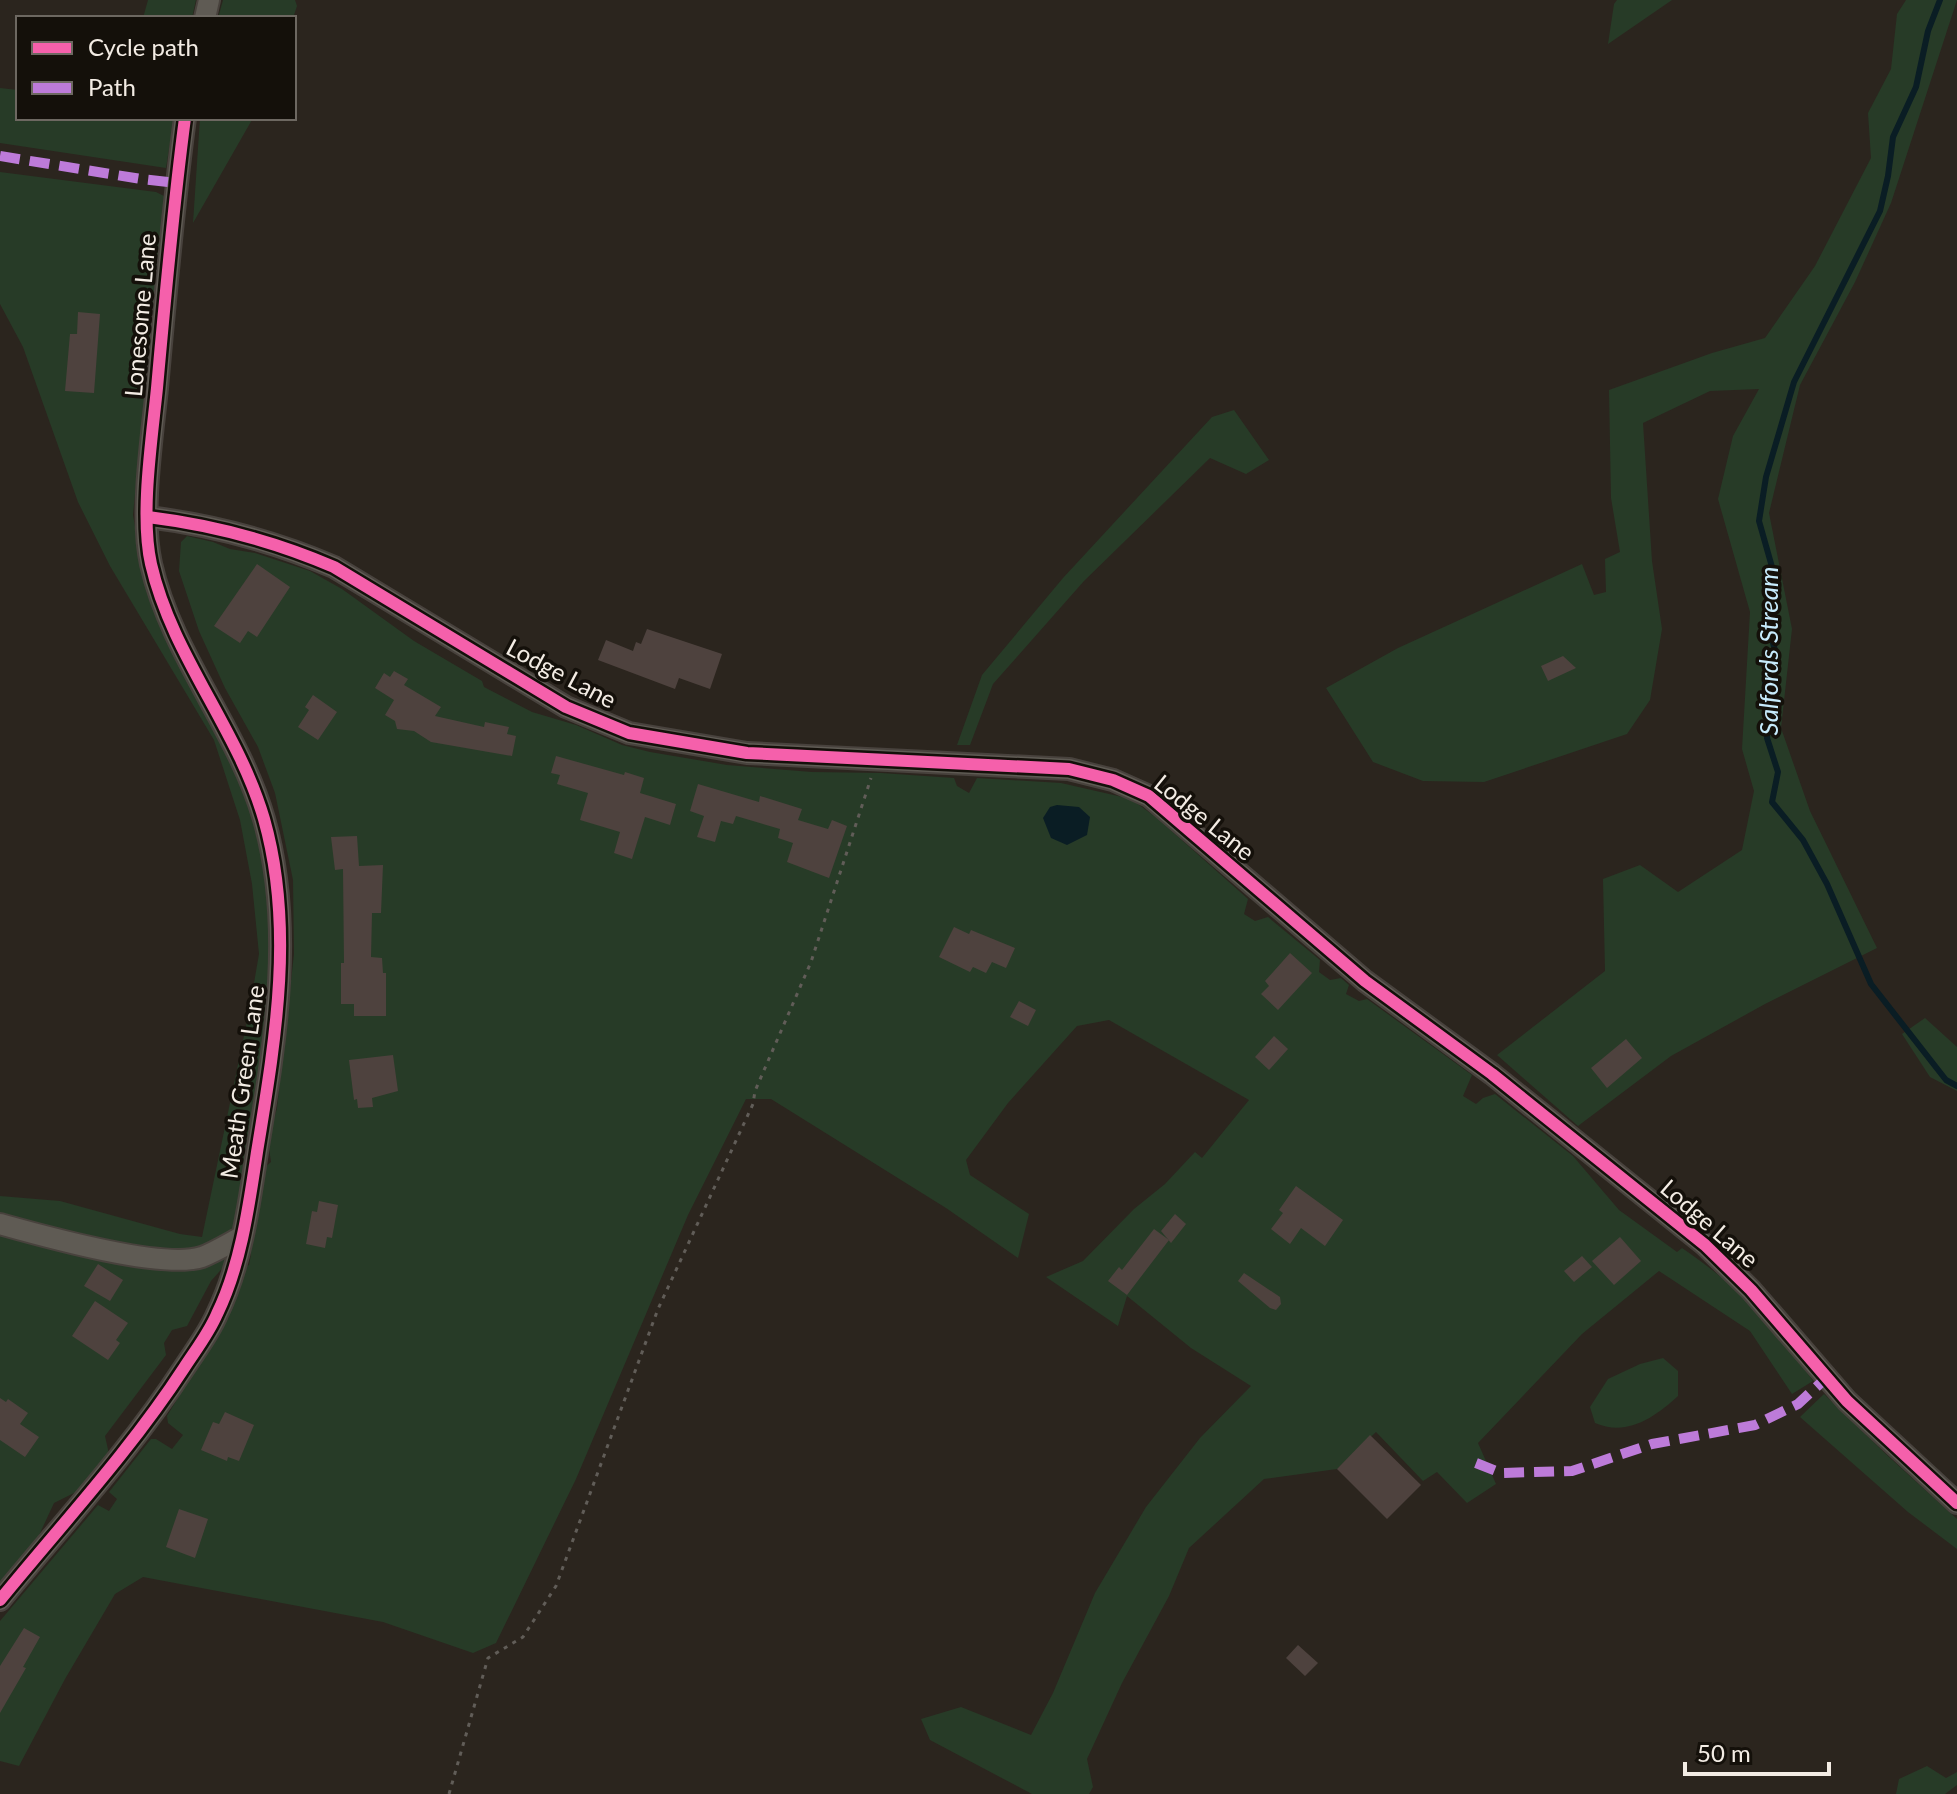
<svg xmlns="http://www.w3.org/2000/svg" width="1957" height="1794" viewBox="0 0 1957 1794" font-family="Lato,sans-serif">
<rect width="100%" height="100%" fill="#2b251e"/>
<!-- green -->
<g fill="#273b27">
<polygon points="148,0 196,0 192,18 143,18"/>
<polygon points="223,0 295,0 297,6 293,18 218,18"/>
<polygon points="1617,0 1672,0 1608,44 1614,4"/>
<polygon points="1906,0 1957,0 1891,203 1855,282 1800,385 1769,513 1792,629 1781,728 1810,811 1877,948 1765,1004 1671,1056 1578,1126 1497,1055 1605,971 1603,879 1640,865 1678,892 1742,850 1754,791 1742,749 1750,612 1718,499 1733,436 1759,389 1710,391 1643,423 1652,561 1662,629 1650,700 1627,734 1484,782 1423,781 1373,762 1326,688 1398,648 1582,564 1594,595 1606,592 1605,559 1620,552 1611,498 1609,390 1712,353 1765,338 1815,266 1871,158 1868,113 1891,69 1897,14"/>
<polygon points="0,88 18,90 18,118 174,118 166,168 0,143"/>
<polygon points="200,118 253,118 193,223"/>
<polygon points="0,172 156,192 164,196 133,515 142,566 246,782 264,845 272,906 271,972 265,1053 237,1221 225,1238 220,1253 227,1263 211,1281 187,1326 172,1330 164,1343 166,1355 105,1436 109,1454 80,1490 54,1503 33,1548 0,1587 0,1196 60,1201 180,1234 202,1237 249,1012 259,954 252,884 240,820 214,740 110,566 78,502 23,347 0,304"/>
<polygon points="1234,410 1269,460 1246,474 1210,458 1084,581 993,684 970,745 957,745 982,675 1063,578 1212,417"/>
<path d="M187,536L213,542L230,549L255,553L310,571L342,589L414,641L482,681L484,687L532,712L576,725L622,745L650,752L727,765L812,772L881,773L954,778L957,786L969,793L977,778L1061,783L1131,799L1157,818L1248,899L1244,914L1255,921L1268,917L1320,960L1319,972L1330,980L1341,978L1349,985L1346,994L1359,1001L1367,999L1472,1075L1463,1096L1476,1104L1483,1098L1495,1094L1573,1156L1619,1210L1677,1252L1682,1248C1739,1287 1774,1323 1813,1381L1792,1394L1750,1331L1659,1271L1582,1334L1478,1443L1496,1484L1467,1503L1437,1472L1423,1481L1376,1432L1337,1469L1264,1479L1189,1548L1169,1596L1122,1683L1087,1759L1093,1787L1089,1794H1032L930,1740L921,1719L961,1707L1031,1735L1053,1693L1095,1593L1146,1507L1200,1438L1251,1386L1191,1348L1127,1296L1118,1326L1046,1277L1083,1261L1134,1209L1165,1184L1195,1152L1202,1158L1249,1100L1109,1020L1077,1026L1008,1103L966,1160L970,1175L1029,1214L1018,1258L946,1208L771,1099H746L688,1215L576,1479L496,1643L473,1653L383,1622L143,1577L115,1594L65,1679L19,1766L0,1761V1621L98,1505L109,1511L117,1499L109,1492L151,1439H156L172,1449L183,1435L168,1423L167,1416L205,1353L242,1268L249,1265L251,1254L247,1247L264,1168L271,1162L268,1141L277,1108L294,954L293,880L275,793L258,747L225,688L199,631L179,571L181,542Z"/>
<polygon points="1925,1018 1957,1047 1957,1091 1930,1077 1902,1034"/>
<path d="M1663,1358L1678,1371V1396C1655,1417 1627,1437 1595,1423L1590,1407L1608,1379L1640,1364Z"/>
<polygon points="1824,1394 1889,1457 1957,1519 1957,1549 1908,1512 1800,1417"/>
<polygon points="1927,1766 1946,1778 1957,1772 1957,1785 1945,1794 1896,1794 1899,1779"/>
</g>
<!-- water -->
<polygon fill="#0a1d24" points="1057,805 1079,807 1090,817 1087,835 1067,845 1051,838 1043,818 1050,807"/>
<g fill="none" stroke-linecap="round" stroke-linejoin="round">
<!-- stream -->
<polyline stroke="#0a1d24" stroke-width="6" points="1940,0 1928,31 1916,87 1893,137 1888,176 1880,211 1794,382 1766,477 1759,521 1774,574 1766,619 1775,650 1765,681 1769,715 1767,738 1778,772 1772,802 1803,840 1827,884 1871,984 1946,1080 1957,1086"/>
</g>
<!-- building -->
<g fill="#4e423e">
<polygon points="78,312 100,314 94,393 65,391 70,334 77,334"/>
<polygon points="257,564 290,587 257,637 248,631 240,643 214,626"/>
<polygon points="647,629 722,654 710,689 679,678 675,689 598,660 606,640 633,651 636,642 641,644"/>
<polygon points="1563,656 1576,668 1548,681 1541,666"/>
<polygon points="394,671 408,679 404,685 441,707 435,716 484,727 485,722 509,727 507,734 516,736 512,756 431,742 414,731 397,729 395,721 385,715 394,700 375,688 384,673 390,677"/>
<polygon points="313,695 337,712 318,740 298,727 309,710 305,707"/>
<polygon points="556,756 624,775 625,772 644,778 640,793 676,804 670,825 645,817 632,859 614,853 620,832 580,820 588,793 557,784 560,775 551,773"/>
<polygon points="698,784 759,802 760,796 802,809 798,820 828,829 832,820 847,826 829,878 787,862 793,843 778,838 780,829 736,816 733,824 721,821 715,842 697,837 704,816 690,811"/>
<polygon points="357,836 359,866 383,865 381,913 372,913 371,957 382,958 383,973 386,973 386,1016 354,1016 354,1004 341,1004 341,963 344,963 343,869 335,870 331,837"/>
<polygon points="954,927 969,934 971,930 1015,948 1006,968 992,962 986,973 973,967 970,972 939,957"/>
<polygon points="1290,953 1312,973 1278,1010 1261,994 1269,986 1265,981"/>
<polygon points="1019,1001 1036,1010 1028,1026 1010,1017"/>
<polygon points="1274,1036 1288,1049 1269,1070 1255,1057"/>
<polygon points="1626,1039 1642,1058 1607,1088 1591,1068"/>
<polygon points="393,1055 398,1091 372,1098 373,1107 358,1108 357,1099 354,1100 349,1060"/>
<polygon points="1296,1186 1343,1220 1325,1246 1301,1228 1290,1244 1271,1229 1283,1213 1279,1210"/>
<polygon points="319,1201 338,1205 332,1238 327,1237 325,1248 306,1244 312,1211 317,1212"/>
<polygon points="1175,1214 1186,1224 1171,1243 1161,1231"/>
<polygon points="1154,1229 1169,1240 1127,1295 1108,1281 1119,1267 1122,1270"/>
<polygon points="1620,1237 1641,1261 1614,1285 1592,1261"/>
<polygon points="1582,1256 1592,1267 1574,1282 1564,1271"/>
<polygon points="98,1264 123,1280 110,1301 84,1286"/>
<polygon points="1244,1273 1280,1297 1281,1304 1276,1310 1270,1308 1238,1281"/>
<polygon points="95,1301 128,1323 116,1340 120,1343 108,1360 72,1336"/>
<polygon points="0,1398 6,1402 8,1399 28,1413 20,1424 39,1437 25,1457 0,1440"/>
<polygon points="225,1412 254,1425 239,1461 228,1457 227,1461 201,1450 213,1422 219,1424"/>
<polygon points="1370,1435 1421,1485 1387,1519 1337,1469"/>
<polygon points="179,1509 208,1519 195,1558 166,1547"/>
<polygon points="24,1628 40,1637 23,1667 26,1668 0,1713 0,1666"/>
<polygon points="1298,1645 1318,1663 1305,1676 1286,1658"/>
</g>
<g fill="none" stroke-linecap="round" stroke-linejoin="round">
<defs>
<g id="minor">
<polyline points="205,18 209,0"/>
<path d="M148,517C213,525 274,541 334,567L566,707L629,733L747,753L1069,769L1113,780L1149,796L1365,981L1492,1074L1705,1245L1751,1290L1847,1401L1957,1503"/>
<path d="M0,1224C43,1236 163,1270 202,1257C215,1252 228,1244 241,1237"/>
<path d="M0,1600C62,1524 130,1451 184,1368C195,1351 209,1333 217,1314C241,1265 249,1205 257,1152C275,1042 295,928 264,819C238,729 172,656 151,564C140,515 152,438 157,388C165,298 173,208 185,118"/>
</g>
</defs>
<!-- minor casing -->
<use href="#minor" stroke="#48423d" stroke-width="24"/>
<!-- path -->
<polyline stroke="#615d58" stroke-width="3" stroke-dasharray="4 6" stroke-linecap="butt" points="449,1794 488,1658 523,1637 556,1586 658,1309 753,1104 755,1091 811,962 871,778"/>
<!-- minor -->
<use href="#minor" stroke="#5f5b54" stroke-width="20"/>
<!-- quiet -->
<g stroke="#bd7bd9" stroke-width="10" stroke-dasharray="20 10" stroke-linecap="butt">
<polyline points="0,156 141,179 176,183"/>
<polyline points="1476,1463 1501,1473 1572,1471 1652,1444 1755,1425 1798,1404 1826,1378"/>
</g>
<defs>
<g id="cycleway">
<path d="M148,517C213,525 274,541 334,567L566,707L629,733L747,753L1069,769L1113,780L1149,796L1365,981L1492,1074L1705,1245L1751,1290L1847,1401L1957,1503"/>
<path d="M0,1600C62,1524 130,1451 184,1368C195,1351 209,1333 217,1314C241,1265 249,1205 257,1152C275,1042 295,928 264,819C238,729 172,656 151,564C140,515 152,438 157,388C165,298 173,208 185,118"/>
</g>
</defs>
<!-- cycleway casing -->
<use href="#cycleway" stroke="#14100a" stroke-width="17"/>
<!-- cycleway -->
<use href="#cycleway" stroke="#f560ab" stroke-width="12"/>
</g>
<g text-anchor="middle" stroke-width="7" stroke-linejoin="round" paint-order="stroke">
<!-- street labels -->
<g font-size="24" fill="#f3ece4" stroke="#14100a">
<text transform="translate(141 315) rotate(-85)" y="8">Lonesome Lane</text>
<text transform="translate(561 674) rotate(28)" y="8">Lodge Lane</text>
<text transform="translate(1204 818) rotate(39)" y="8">Lodge Lane</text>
<text transform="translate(243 1082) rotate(-82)" y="8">Meath Green Lane</text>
<text transform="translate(1709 1224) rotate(41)" y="8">Lodge Lane</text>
</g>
<!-- water labels -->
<g font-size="26" font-style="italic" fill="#c7ebfc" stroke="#14100a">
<text transform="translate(1769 651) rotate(-90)" y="9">Salfords Stream</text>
</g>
</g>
<!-- legend -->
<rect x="16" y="16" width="280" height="104" fill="#14100a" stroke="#6d6861" stroke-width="2"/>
<rect x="32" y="42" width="40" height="12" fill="#f560ab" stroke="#6d6861" stroke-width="2"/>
<text x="88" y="56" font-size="24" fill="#f3ece4">Cycle path</text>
<rect x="32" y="82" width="40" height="12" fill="#bd7bd9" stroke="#6d6861" stroke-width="2"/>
<text x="88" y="96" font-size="24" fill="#f3ece4">Path</text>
<!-- scale -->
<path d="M1685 1762v12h144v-12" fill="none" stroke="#f3ece4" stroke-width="4"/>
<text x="1697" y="1762" font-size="24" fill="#f3ece4" stroke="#14100a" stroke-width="6" paint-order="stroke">50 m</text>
</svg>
